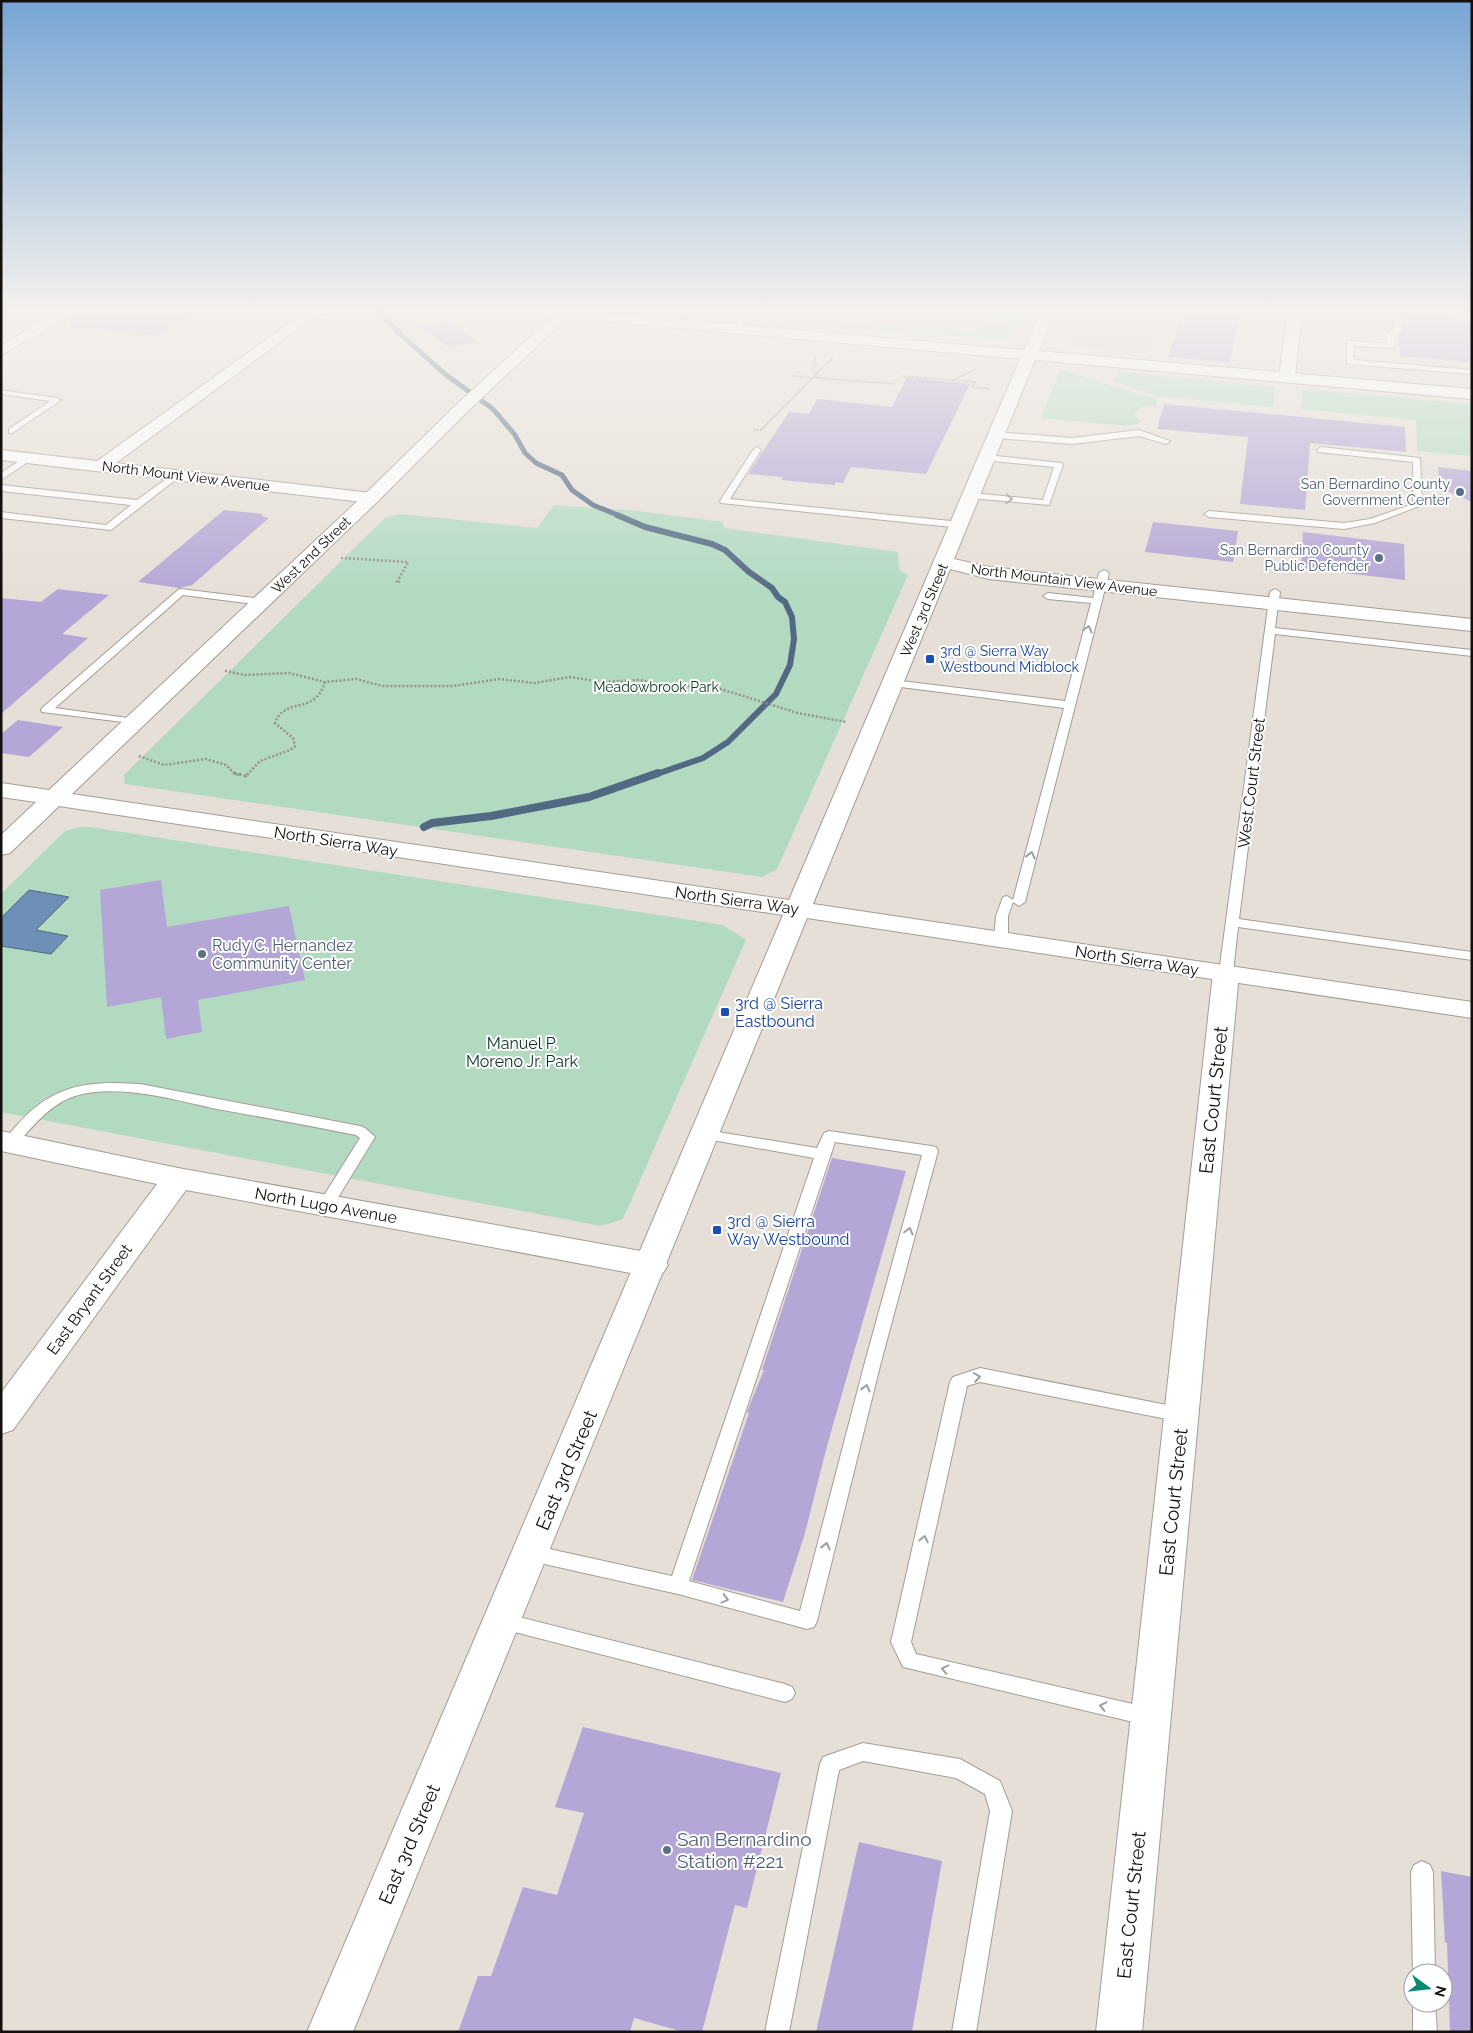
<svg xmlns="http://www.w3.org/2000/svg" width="1473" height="2033" viewBox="0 0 1473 2033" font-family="Raleway,sans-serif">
<rect width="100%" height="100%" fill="#e6dfd7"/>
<!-- commercial -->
<g fill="#e9cfd4">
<polygon points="729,311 1021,311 1008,339 1000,340 724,317"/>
<polygon points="1082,311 1162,311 1148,354 1073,347 1070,345"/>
</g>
<!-- green -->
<g fill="#b2dac1">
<polygon points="988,311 1021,312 1008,339 1000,340 833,326 835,324 912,330 930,327 978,331"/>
<path d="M1060,371H1067L1157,400L1156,407C1149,405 1139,406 1134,414L1142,423L1126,426L1041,418Z"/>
<polygon points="1119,372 1275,387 1273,407 1158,396 1112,381"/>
<polygon points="1303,389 1472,404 1472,456 1417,451 1416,420 1301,409"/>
<polygon points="554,505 640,511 722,522 725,528 898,552 899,570 908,575 777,869 762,877 125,784 124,775 385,518 401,514 537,528"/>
<polygon points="79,827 90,827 723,925 746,940 623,1219 601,1226 1,1112 1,894 65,831"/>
</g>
<!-- water -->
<polygon fill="#6e8fb6" stroke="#526983" points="29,890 69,897 36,930 68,936 51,954 1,946 1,918"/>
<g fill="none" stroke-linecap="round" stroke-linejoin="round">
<!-- stream-far2 -->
<polyline stroke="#526983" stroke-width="5" points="379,311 399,333 445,374 493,409 515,435 525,453 536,463 562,475 572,490 593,505 620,516"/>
<!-- stream-far1 -->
<polyline stroke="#526983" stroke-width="6" points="617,515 645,527 712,544 725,550 749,572 772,588 778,597 785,602 792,617 794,639 790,665 776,694 728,742 703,758 654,775"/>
<!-- stream -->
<polyline stroke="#526983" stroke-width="8" points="424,827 432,823 491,816 589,797 658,773"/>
</g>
<!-- building -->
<g fill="#b4a6d6">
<polygon points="79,311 201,311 158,336 69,327 70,319 76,316"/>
<polygon points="1183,311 1240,311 1230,362 1168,357"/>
<polygon points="1403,311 1439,311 1439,317 1472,320 1472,362 1400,356 1398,335 1404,331"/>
<polygon points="449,320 478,342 447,347 418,325"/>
<polygon points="907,377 970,384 926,474 851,467 843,483 836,482 834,485 781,480 783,477 748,474 789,412 809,414 817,399 892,407"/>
<polygon points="1164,404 1405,427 1406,452 1310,443 1305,510 1240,504 1248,437 1157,429"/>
<polygon points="1438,467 1472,471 1472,502 1440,488"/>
<polygon points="224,510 263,514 261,516 269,518 192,585 179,588 138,582"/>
<polygon points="1153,522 1238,531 1233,562 1145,552"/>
<polygon points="1303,532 1404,544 1405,580 1301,568"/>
<polygon points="58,589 109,595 62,634 88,638 1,714 1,598 41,602"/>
<polygon points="18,720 63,727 29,757 1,753 1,734"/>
<polygon points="161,880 167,927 289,906 305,980 198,1000 202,1032 166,1039 161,997 107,1007 100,890"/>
<polygon points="832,1158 906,1171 827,1446 805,1533 783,1602 692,1580 749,1413 747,1413 748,1409 764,1370 762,1370"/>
<polygon points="583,1727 781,1773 747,1908 735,1905 702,2032 684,2032 634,2018 630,2032 458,2032 478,1976 491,1976 523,1887 557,1895 584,1813 555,1807"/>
<polygon points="859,1842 942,1861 912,2032 816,2032"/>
<polygon points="1441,1871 1472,1877 1472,2032 1450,2032 1447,1943 1445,1942"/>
</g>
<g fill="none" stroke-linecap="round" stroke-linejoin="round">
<defs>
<g id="lane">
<polygon points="640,311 648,311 638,322 632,322 632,318"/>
<polygon points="746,311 754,311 738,330 732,330 732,326"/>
<polygon points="831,311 839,311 834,316 830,314"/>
<polygon points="1366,311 1401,311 1402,331 1394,335 1394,348 1354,346 1354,360 1472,370 1472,374 1347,364 1347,341 1387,343 1386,334 1394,330 1394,315 1370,313"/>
<polygon points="307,313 338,316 350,322 346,324 336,320 310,317 306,315"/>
<polygon points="1,390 57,398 61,400 12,433 9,433 9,429 50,401 1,394"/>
<polygon points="1139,430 1170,441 1166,444 1139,436 1072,444 996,438 992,435 996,432 1072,438"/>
<polygon points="757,447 761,450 730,499 961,522 966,525 961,528 721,503 720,501 753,450"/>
<polygon points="1321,447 1420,458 1422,505 1375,523 1344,529 1209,517 1204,514 1209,511 1344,523 1370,519 1413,504 1413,462 1318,452 1317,450"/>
<polygon points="28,455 31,456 31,460 1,480 1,473"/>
<polygon points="986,455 1062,463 1063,465 1049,505 970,498 970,494 973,493 1043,500 1054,467 983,460 983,456"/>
<polygon points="176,472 180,475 179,477 111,530 1,518 1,512 106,525 131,505 1,491 1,485 137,500"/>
<polygon points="1104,570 1109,573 1025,902 1019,906 1013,902 1008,916 1008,939 1001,943 996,942 994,939 996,916 1003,897 1007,896 1013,900 1064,708 893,686 888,683 893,680 1065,701 1091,603 1048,599 1043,596 1048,593 1093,598 1099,573"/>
<polygon points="181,589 262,599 267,602 262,605 183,595 55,708 135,719 139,720 141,722 139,724 42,712 41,710 42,708 178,590"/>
<polygon points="1275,589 1280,592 1275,628 1472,650 1472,656 1275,634 1239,919 1472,952 1472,960 1238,927 1233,973 1226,977 1219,973 1270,592"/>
<path d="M115,1083L140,1084L360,1126L365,1128L375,1137L331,1209L326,1210L321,1209L318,1205L360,1138L356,1135C310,1126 263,1117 217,1109C175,1100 118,1083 75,1096C48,1105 33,1127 14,1147H4L2,1143C6,1137 12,1131 17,1125C46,1093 72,1083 115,1083Z"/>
<path d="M706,1130L817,1148L824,1133L829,1131L931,1146L936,1147L938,1151L881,1362L817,1621L814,1627L807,1629L678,1594L531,1561L524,1559L522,1553L524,1547L531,1545L672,1576L814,1158L701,1138L699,1135L701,1132ZM835,1142L922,1155L865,1362L800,1611L689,1581Z"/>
<polygon points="980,1368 1182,1408 1188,1410 1191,1415 1188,1420 1182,1422 980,1382 967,1386 911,1642 916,1654 1150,1708 1157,1711 1160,1717 1157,1723 1150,1726 903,1667 891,1642 950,1382 953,1377"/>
<polygon points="503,1613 785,1684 792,1687 795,1693 792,1699 785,1702 503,1629 496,1627 493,1621 496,1615"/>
<polygon points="863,1743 960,1759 1000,1781 1012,1811 976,2032 952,2032 990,1811 985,1794 956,1778 863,1761 839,1770 789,2032 765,2032 820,1764 823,1757"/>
<polygon points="1422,1861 1430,1865 1433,1872 1435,1973 1413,1974 1411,1872 1414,1865"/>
<polygon points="1413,2002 1435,2003 1437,2032 1413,2032"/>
</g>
<g id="street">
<polygon points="306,311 322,311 116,463 371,493 377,494 380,498 377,502 371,503 1,460 1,450 97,461"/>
<polygon points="1288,311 1302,311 1295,377 1293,380 1281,380 1279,377"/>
<polygon points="1226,965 1235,967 1239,973 1142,2032 1096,2032 1213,973 1217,967"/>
<polygon points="1,1131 178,1168 652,1253 663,1257 668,1265 663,1273 652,1277 186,1190 13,1430 1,1434 1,1393 157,1184 1,1151"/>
</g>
<g id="secondary">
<polygon points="59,311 77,311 75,314 1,355 1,345"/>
<path d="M525,311H582L1024,350L1041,311H1055L1039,351L1472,389V399L1035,360L954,559L989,567L1472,619V631L989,579L950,569L813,904L1472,1002V1018L807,918L353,2032H307L783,915L59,806L10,853L1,855V835L36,802L1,797V783L49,790L365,494L455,406L552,317L527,314ZM567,318L1020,359L789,900L72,794L377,502L467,412Z"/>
</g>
</defs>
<!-- lane casing -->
<use href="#lane" stroke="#a49d95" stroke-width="2"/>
<!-- street casing -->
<use href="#street" stroke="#a49d95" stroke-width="2"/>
<!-- secondary casing -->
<use href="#secondary" stroke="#a49d95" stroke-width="2"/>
<!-- path-far2 -->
<g stroke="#97918c" stroke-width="2" stroke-dasharray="1 1" stroke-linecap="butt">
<polyline points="816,356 812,371 819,372"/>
<polyline points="792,376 895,384"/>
<polyline points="900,376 953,380 975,370"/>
<polyline points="953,380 975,382 972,387 990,389"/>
<polyline points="754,430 761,430 833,357"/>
</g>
<!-- path-far1 -->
<g stroke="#97918c" stroke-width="2.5" stroke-dasharray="2 2" stroke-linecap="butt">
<polyline points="341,558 408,562 397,582 400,582"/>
<polyline points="225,671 245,675 289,673 325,682 356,679 383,686 453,686 499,679 534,683 570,677 601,682 639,680 672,686 711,686 798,713 846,722"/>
<polyline points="139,756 164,765 206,759 226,765 235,774 239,775"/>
<path d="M247,775L260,761L290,750L295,746L293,738L275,723C285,696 315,716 325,682"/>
</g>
<!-- path -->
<polyline stroke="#97918c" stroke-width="3" stroke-dasharray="2.5 2.5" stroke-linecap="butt" points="234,773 246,776 248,773"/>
<!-- lane -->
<use href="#lane" fill="#fff" fill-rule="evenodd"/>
<!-- street -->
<use href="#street" fill="#fff" fill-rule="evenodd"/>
<!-- secondary -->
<use href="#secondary" fill="#fff" fill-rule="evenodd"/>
</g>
<!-- one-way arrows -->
<defs><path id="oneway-chevron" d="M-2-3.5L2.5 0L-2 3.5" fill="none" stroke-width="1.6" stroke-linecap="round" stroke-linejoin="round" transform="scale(1.25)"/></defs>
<g stroke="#a09f9e">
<use href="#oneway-chevron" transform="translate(1009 499) rotate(5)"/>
<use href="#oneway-chevron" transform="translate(1088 629) rotate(-75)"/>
<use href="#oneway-chevron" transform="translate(1031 855) rotate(-76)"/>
<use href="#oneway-chevron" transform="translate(909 1231) rotate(-75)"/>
<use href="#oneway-chevron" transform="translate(977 1377) rotate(-9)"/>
<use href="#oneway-chevron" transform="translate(866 1388) rotate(-76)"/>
<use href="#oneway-chevron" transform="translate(924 1539) rotate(-78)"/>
<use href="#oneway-chevron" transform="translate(826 1546) rotate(-76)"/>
<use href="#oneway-chevron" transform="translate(725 1599) rotate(15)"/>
<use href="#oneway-chevron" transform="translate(945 1669) rotate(-167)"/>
<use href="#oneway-chevron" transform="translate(1103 1706) rotate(-167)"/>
</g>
<!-- sky -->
<linearGradient id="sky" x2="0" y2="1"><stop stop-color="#77a5d4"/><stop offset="0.52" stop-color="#f4f1ed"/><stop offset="1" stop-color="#f4f1ed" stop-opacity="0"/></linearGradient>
<rect width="1473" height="596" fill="url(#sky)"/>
<!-- markers -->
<g fill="#5c6f8a" stroke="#fff" stroke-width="2">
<circle cx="1460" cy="492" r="5"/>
<circle cx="1379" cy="558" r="5"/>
<circle cx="202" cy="954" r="5"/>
<circle cx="667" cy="1850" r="5"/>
</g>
<g fill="#1a4fb4" stroke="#fff" stroke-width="2">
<rect x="925" y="654" width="10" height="10" rx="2.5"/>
<rect x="720" y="1007" width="10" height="10" rx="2.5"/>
<rect x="712" y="1225" width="10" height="10" rx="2.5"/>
</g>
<g text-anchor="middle" stroke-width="4" stroke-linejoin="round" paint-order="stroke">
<!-- far-street labels -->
<g font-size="14" fill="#120f0d" stroke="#fff">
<text transform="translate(186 476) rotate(7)" y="5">North Mount View Avenue</text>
<text transform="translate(311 555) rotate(-44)" y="5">West 2nd Street</text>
<text transform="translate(1064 580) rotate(7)" y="5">North Mountain View Avenue</text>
<text transform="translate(924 610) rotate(-67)" y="5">West 3rd Street</text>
</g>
<!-- far-service labels -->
<g font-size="14" fill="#4e5e75" stroke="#fff" text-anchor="end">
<text x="1450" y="489">San Bernardino County<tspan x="1450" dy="16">Government Center</tspan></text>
<text x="1369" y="555">San Bernardino County<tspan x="1369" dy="16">Public Defender</tspan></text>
</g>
<!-- far-transit labels -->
<g font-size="14" fill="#164399" stroke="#fff" text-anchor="start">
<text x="940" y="656">3rd @ Sierra Way<tspan x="940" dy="16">Westbound Midblock</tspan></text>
</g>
<!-- far-park labels -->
<g font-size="14" fill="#0c3621" stroke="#fff">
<text x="656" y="692">Meadowbrook Park</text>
</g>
<!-- street labels -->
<g font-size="16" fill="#120f0d" stroke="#fff">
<text transform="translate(1251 783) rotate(-83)" y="6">West Court Street</text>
<text transform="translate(336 841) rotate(9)" y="6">North Sierra Way</text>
<text transform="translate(737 900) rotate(8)" y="6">North Sierra Way</text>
<text transform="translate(1137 960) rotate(9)" y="6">North Sierra Way</text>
<text transform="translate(326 1205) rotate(10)" y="6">North Lugo Avenue</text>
<text transform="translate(89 1299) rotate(-54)" y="6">East Bryant Street</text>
</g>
<!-- service labels -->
<g font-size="16" fill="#4e5e75" stroke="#fff" text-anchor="start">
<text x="212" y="951">Rudy C. Hernandez<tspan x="212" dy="18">Community Center</tspan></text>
</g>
<!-- transit labels -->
<g font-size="16" fill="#164399" stroke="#fff" text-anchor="start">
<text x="735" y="1009">3rd @ Sierra<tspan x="735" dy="18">Eastbound</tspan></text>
<text x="727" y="1227">3rd @ Sierra<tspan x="727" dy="18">Way Westbound</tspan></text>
</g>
<!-- park labels -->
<g font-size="16" fill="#0c3621" stroke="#fff">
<text x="522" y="1049">Manuel P.<tspan x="522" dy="18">Moreno Jr. Park</tspan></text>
</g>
<!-- near-street labels -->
<g font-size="19" fill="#120f0d" stroke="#fff">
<text transform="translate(1213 1100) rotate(-84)" y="7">East Court Street</text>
<text transform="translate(566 1470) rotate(-67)" y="7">East 3rd Street</text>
<text transform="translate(1173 1502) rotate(-84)" y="7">East Court Street</text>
<text transform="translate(409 1844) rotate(-67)" y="7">East 3rd Street</text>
<text transform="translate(1131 1905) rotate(-84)" y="7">East Court Street</text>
</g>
<!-- near-service labels -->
<g font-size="19" fill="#4e5e75" stroke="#fff" text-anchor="start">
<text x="677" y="1846">San Bernardino<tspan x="677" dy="22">Station #221</tspan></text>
</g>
</g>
<!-- border -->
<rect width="1473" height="2033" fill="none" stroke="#120f0d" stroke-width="5"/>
<!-- north arrow -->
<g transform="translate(1428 1988) rotate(105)"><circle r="24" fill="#ffffff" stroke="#a09f9e"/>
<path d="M0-4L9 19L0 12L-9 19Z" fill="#048c73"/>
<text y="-8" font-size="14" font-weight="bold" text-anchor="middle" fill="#120f0d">N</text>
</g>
</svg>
